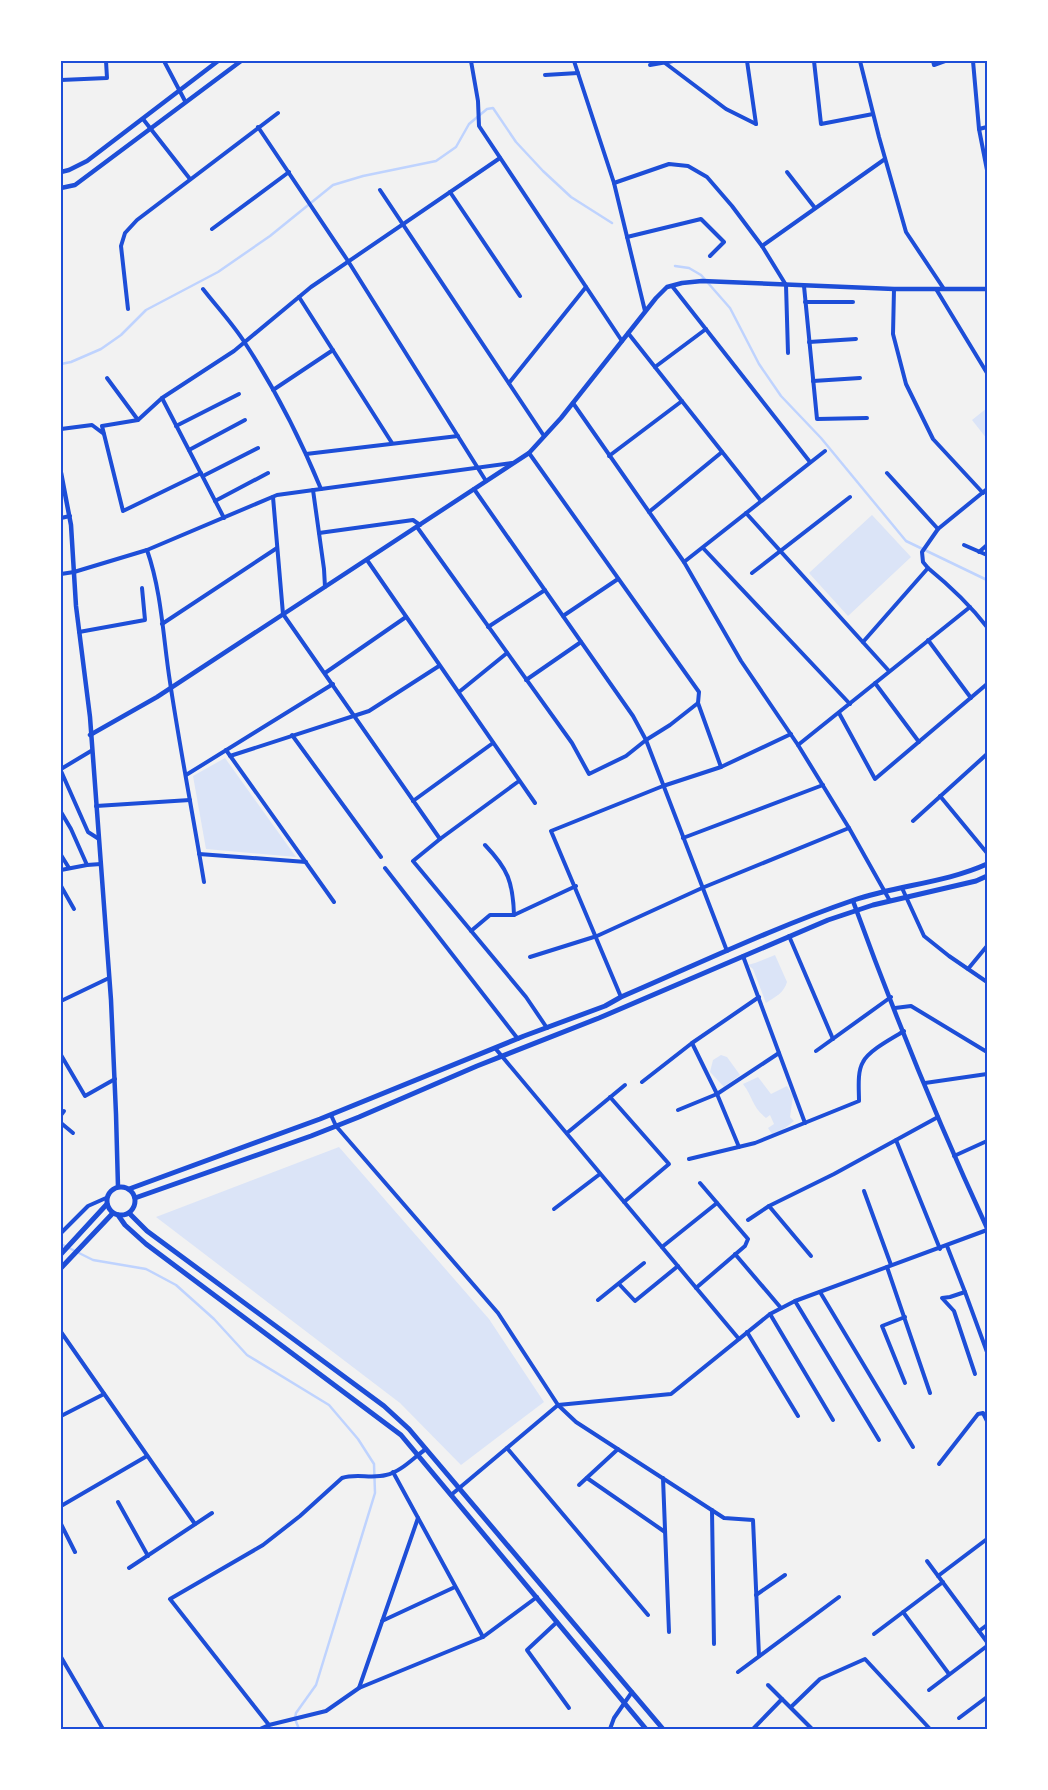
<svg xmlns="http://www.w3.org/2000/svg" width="1048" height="1790" viewBox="0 0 1048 1790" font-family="Ubuntu,sans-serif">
<rect width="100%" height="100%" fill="#f2f2f2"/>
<!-- green -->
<g fill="#dbe4f7">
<polygon points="987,408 987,439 972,420"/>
<polygon points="872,515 911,557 848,616 809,573"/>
<polygon points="225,758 296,857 206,849 193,776"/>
<path d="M775,955L787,982C784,993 775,997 766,1003L753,969L748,965L755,963Z"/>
<polygon points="721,1055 727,1057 740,1075 724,1087 710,1072 713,1060"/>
<path d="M758,1077L771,1094L787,1086L793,1096L790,1117L794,1121L781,1131L772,1134L768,1128L774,1124L770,1115L766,1118C752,1107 753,1097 743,1084Z"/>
<polygon points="339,1147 489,1319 544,1402 461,1465 400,1403 156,1217"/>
</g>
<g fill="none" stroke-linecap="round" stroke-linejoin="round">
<!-- stream -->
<g stroke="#bfd3fe" stroke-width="2.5">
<polyline points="675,266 689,268 701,275 730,308 759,364 781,396 821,438 906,541 987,580"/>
<polyline points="61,364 71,362 101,349 121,335 146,310 218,272 270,236 333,185 363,176 436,161 456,147 469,124 487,109 493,108 516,142 543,171 571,197 612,223"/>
<polyline points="61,1244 93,1260 146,1269 176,1285 214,1319 247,1355 329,1405 358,1439 374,1464 375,1493 316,1685 296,1713 295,1719 299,1729"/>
</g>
<!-- minor -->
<g stroke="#1d4ed8" stroke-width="4">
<polyline points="164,61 185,101"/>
<polyline points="471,61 478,101 479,126 622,341"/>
<polyline points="574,61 614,183 645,311"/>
<polyline points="747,61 756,124"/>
<polyline points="814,61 821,124 873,114"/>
<polyline points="860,61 879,137 906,232 944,289"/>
<polyline points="933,61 934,65 945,61"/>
<polyline points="973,61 979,129 987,170"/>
<polyline points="665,63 726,109 756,124"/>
<polyline points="650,65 673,61"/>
<polyline points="545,75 578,73"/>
<polyline points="61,80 107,78 106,61"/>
<polyline points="143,119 190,179"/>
<polyline points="258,127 348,261 486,481"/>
<polyline points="979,129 987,127"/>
<polyline points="787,172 815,208"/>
<polyline points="614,183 669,164 688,166 707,177 732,206 762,246 786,285 788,353"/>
<polyline points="380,190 544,436"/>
<polyline points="450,192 520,296"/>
<polyline points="212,229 289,172"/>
<polyline points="627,237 701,219 724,242 710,256"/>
<polyline points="762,246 885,159"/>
<polyline points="672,286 810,462"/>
<polyline points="804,286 817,419 867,418"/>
<path d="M203,289C217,307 233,324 245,343C275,389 300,438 321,489"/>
<polyline points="894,289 893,334 906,384 933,439 983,493"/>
<polyline points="936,289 987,373"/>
<polyline points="299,297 392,443"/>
<polyline points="805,302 853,302"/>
<polyline points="128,309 121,246 125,233 137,220 278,113"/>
<polyline points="628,333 761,501"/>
<polyline points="809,342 856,339"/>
<polyline points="655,367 706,329"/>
<polyline points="107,378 138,420"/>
<polyline points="813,381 860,378"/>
<polyline points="509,383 586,287"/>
<polyline points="273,390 333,350"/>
<polyline points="162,398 224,518"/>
<polyline points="573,403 684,562 741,661 798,745 849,828 890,901"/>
<polyline points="176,426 239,394"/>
<polyline points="61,429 92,425 104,434 102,426 138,420 162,398 234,351 311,287 500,158"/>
<polyline points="104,434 123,511 201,473"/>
<polyline points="189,450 245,420"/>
<polyline points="306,454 458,436"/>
<polyline points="609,456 682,401"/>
<polyline points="887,473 938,529 987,489"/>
<polyline points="203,476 258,448"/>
<polyline points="474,489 633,716 646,740 727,951"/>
<polyline points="313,490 324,569 325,587"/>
<polyline points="273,497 283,614 440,839"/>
<polyline points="215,501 268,473"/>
<polyline points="649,512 722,452"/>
<polyline points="746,513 889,671"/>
<polyline points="61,518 70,516"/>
<polyline points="417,527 572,743 589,774 626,756 646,740 670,725 698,703 699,692 529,453"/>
<polyline points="319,533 413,520 420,525"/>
<polyline points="964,545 987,555"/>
<polyline points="703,548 850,704"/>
<path d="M147,550C162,593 163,638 170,682C180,749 193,815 204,882"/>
<polyline points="979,552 987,545"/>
<polyline points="367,560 535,803"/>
<polyline points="684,562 825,451"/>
<polyline points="928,568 923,562 922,552 938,529"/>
<polyline points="752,573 850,497"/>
<polyline points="61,574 74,572 147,550 277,495 512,463"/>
<polyline points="563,616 618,579"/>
<polyline points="162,624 277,548"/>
<polyline points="488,627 545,590"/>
<polyline points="79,632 145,620 142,588"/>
<polyline points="928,640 971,698"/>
<path d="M863,642L928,568C950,586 970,605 987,627"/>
<polyline points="325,673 406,617"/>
<polyline points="526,680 581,642"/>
<polyline points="875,683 919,742"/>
<polyline points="459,692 507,653"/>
<polyline points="698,703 721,767"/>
<polyline points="839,713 875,779 987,684"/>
<polyline points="292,735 381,857"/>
<polyline points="798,745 970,607"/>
<polyline points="226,750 334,902"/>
<polyline points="230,756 369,711 439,666"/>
<polyline points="61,769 91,751"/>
<polyline points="61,771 88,832 99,839"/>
<polyline points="186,775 333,684"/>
<polyline points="519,781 440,839 413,861 526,997 547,1028"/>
<polyline points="940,796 987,853"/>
<polyline points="413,801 493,743"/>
<polyline points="96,806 190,800"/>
<polyline points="61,812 71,829 87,865"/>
<polyline points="913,821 987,754"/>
<polyline points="683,838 823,785"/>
<path d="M485,845C508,869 513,882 514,915"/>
<polyline points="199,854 306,862"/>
<polyline points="61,855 69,868"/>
<polyline points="385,868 518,1039"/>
<polyline points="61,870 87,865 101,864"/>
<polyline points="61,886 74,909"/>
<polyline points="902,888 924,936 949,956 987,982"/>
<polyline points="471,931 490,915 514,915 576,886"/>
<polyline points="789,936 833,1039"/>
<polyline points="743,956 805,1123"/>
<polyline points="530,957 597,936 702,888 849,828"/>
<polyline points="968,969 987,946"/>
<polyline points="621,997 551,831 663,786 721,767 791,734"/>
<polyline points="61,1001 109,978"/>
<polyline points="895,1008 911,1006 987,1052"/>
<polyline points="692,1043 717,1094 739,1147"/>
<polyline points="495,1048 739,1339"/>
<polyline points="816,1051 891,997"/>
<polyline points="61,1055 85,1096 115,1079"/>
<polyline points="642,1082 692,1043 759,997"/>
<polyline points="925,1083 987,1074"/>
<polyline points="610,1097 669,1164 624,1202"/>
<polyline points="678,1110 717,1094 779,1053"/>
<polyline points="61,1115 64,1111"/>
<polyline points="331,1115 336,1126 498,1313 558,1405 576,1422 724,1518 753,1520 759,1656"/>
<polyline points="61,1123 73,1133"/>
<polyline points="567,1133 625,1085"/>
<polyline points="896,1140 940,1249"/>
<polyline points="954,1156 987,1141"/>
<path d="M689,1159L755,1143L859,1101C859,1089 857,1072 863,1062C869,1050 893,1038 904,1031"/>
<polyline points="864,1191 891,1265"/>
<polyline points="769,1206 811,1256"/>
<polyline points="554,1209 600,1174"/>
<polyline points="748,1220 769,1206 834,1174 938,1117"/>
<polyline points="61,1233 88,1206 106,1198"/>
<polyline points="947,1246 965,1292 987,1352"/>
<polyline points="662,1247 717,1203"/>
<polyline points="735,1254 781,1308"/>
<polyline points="887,1267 930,1393"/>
<polyline points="619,1284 635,1301 678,1266"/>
<polyline points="696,1288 745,1246 748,1239 700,1183"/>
<polyline points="820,1292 913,1447"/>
<polyline points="965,1292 950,1297 942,1298 954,1311 975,1374"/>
<polyline points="598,1300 644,1263"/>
<polyline points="795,1301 879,1440"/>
<polyline points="770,1314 833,1420"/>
<polyline points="905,1317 882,1326 905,1383"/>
<polyline points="61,1332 195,1524"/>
<polyline points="747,1332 798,1416"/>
<polyline points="61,1416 104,1394"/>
<polyline points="507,1448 648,1615"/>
<polyline points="939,1464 978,1414 983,1413 987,1421"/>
<polyline points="393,1472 483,1637"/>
<polyline points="587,1478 665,1532"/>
<polyline points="663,1478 669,1632"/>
<polyline points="579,1485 618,1449"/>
<polyline points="451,1495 558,1405 671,1394 770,1314 795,1301 987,1230"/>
<polyline points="118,1502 148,1556"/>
<polyline points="61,1506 147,1456"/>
<polyline points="712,1510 714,1644"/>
<polyline points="61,1524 75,1552"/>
<polyline points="927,1561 987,1642"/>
<polyline points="129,1568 212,1513"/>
<polyline points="938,1576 987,1539"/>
<polyline points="756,1595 785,1575"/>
<polyline points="903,1612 949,1674"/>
<polyline points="382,1621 455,1587"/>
<polyline points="557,1622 527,1650 569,1708"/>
<polyline points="979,1631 987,1625"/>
<polyline points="874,1634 943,1582"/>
<polyline points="61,1657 103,1729"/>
<polyline points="738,1672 839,1597"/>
<polyline points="768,1685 812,1729"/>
<polyline points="359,1688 418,1518"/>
<polyline points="929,1690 987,1646"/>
<polyline points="791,1707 820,1679 865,1659 930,1729"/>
<polyline points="959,1718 987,1697"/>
<path d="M269,1725L170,1599L263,1545L300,1516L342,1478C356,1473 371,1479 386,1475C401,1472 414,1457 426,1449"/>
<polyline points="260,1729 269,1725 326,1711 359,1688 483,1637 537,1597"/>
<polyline points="610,1729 614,1718 632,1692"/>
<polyline points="753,1729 782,1699"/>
</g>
<!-- tertiary -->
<g stroke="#1d4ed8" stroke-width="4.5">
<polyline points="61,172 69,170 87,161 218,61"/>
<polyline points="61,188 75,185 241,61"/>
<polyline points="61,473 71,525 76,606 90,717 111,1000 116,1114 118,1187"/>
<polyline points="90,735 157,697 529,453 561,418 656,298 667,287 682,283 702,281 894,289 987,289"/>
<path d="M853,901C893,1011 938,1122 987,1228"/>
</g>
<!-- secondary -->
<g stroke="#1d4ed8" stroke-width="5">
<circle cx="121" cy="1201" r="14"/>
<path d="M129,1189L320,1119L524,1036L605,1006L621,997C698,964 775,927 854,900C898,885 945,883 987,864"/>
<polyline points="135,1198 311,1136 359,1117 477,1066 599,1018 828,920 873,905 976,881 987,876"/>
<polyline points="129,1213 147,1231 384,1406 409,1429 663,1729"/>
<polyline points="118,1215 125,1225 146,1244 401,1435 646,1729"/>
<polyline points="61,1254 107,1204"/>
<polyline points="61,1268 113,1213"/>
</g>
</g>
<!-- border -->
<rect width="1048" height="1790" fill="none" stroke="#ffffff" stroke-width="125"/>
<rect x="62" y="62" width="924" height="1666" fill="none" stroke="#1d4ed8" stroke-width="2"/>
</svg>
